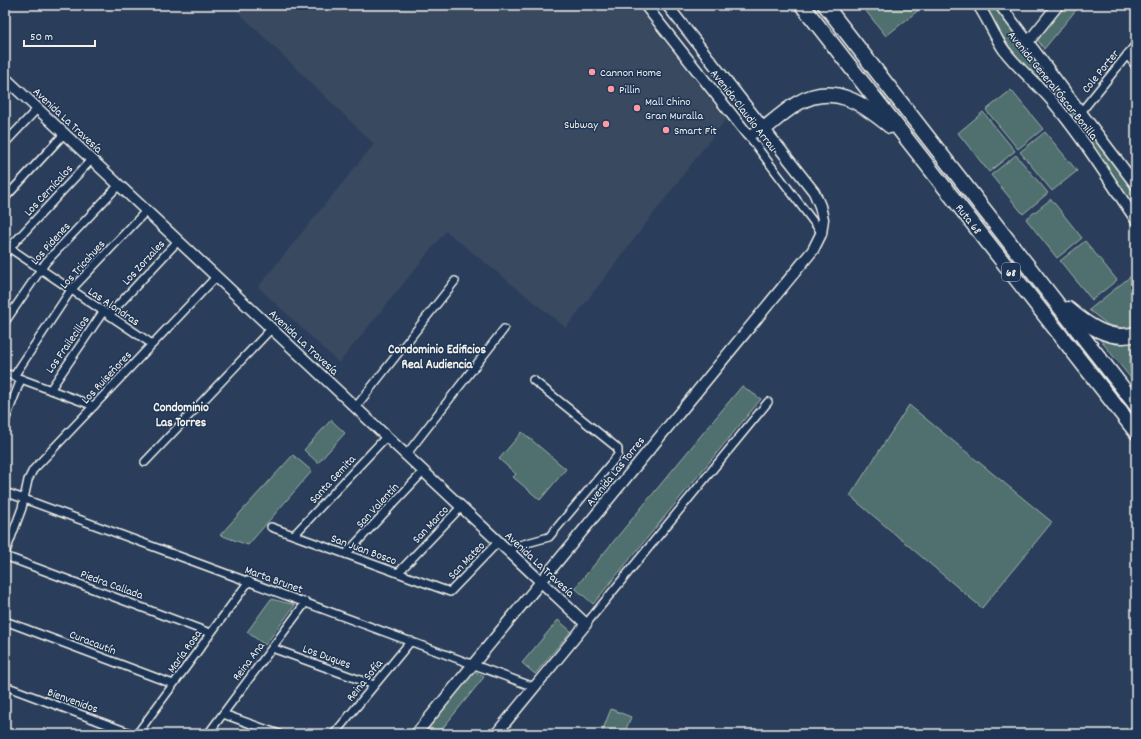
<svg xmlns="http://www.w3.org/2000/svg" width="1141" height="739" viewBox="0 0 1141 739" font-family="Dekko,sans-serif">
<rect width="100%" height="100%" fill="#2a3e5b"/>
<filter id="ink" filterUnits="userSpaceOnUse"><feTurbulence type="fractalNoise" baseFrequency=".025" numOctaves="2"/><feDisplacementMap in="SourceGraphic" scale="8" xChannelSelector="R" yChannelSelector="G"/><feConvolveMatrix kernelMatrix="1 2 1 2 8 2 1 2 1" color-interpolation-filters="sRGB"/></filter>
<g filter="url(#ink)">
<!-- built -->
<polygon fill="#394960" points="231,5 636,5 726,119 566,328 446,231 339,363 258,287 374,144"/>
<!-- green -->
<g fill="#506f6e" stroke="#a2b0ab">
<polygon points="861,5 925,5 886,36"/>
<polygon points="983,5 993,5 1108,155 1136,194 1136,210 1100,157 1027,70 1000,33"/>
<polygon points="1065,5 1080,5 1044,49 1037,39"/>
<polygon points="1011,90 1043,129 1018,149 986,110"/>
<polygon points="983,112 1015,151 989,172 958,133"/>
<polygon points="1045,132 1077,171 1052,191 1020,152"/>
<polygon points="1016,155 1048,193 1023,214 991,175"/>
<polygon points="1051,199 1082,238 1057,258 1026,219"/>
<polygon points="1085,241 1117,280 1092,300 1060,261"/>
<polygon points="1136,272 1136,325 1123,328 1108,325 1089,310"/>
<path d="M1098,337L1116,344L1136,341C1136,347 1133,349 1131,354C1128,363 1131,372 1133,381Z"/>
<polygon points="742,386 761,399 593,604 575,588"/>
<polygon points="909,405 1052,522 982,608 850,496"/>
<polygon points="331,420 345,433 318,463 304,450"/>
<polygon points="522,432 566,469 540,500 513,477 516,474 499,459"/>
<polygon points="293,455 312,471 248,545 220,535"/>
<polygon points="271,599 295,605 265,645 247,632"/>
<polygon points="558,620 571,631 535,674 522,663"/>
<polygon points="474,672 484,677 438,734 424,734"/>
<polygon points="611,709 631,717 624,734 601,734"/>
</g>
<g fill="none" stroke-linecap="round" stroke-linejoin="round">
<defs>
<g id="street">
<polyline points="1127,55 1136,66"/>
<polyline points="1081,112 1136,44"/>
<polyline points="748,135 821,232"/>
<polyline points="5,143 37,109"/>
<polyline points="5,198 64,134"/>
<polyline points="5,245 152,344"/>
<polyline points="5,254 14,243 91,160"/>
<polyline points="109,315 178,241"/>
<polyline points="5,322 46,262 119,185"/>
<polyline points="5,373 94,406"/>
<polyline points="14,376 71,290 146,211"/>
<polyline points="50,390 103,312"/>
<polyline points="355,408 455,281"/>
<polyline points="5,421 21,379"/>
<polyline points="406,455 504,329"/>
<polyline points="145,462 271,329"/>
<polyline points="5,492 534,687"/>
<polyline points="271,527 450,592 498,542"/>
<polyline points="294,535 386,437"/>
<polyline points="509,552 516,546 549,537 618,455 618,449 615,446 533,380"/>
<polyline points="5,554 22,508 28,480 33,470 216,277"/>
<polyline points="346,554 423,472"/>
<polyline points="5,556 210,633"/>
<polyline points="398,573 461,507"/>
<polyline points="5,621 173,684"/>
<polyline points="586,624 768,402"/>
<polyline points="272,648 374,685"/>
<polyline points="5,686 133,734"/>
<polyline points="223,714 279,734"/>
<polyline points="137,734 249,581"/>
<polyline points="208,734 306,602"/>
<polyline points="334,734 411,641"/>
</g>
<g id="secondary">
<polyline points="645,5 748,135 764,129"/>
<path d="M978,5C988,19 994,36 1004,50C1018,69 1037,83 1052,101C1083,138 1109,180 1136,220"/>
<polyline points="1000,5 1136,185"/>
<polyline points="1029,41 1058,5"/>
<polyline points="5,78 586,624 496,734"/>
<polyline points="416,734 813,250 821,234 823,219 820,206 814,192 667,5"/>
</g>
<g id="highway">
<polyline points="802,5 1136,432"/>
<polyline points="825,5 1136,405"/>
<path d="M764,129C775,120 786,110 798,103C834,82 863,104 890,126"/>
<path d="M1068,309C1087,325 1110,342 1136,334"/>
</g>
</defs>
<!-- street casing -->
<use href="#street" stroke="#f4f1e8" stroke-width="10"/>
<!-- secondary casing -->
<use href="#secondary" stroke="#f4f1e8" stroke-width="13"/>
<!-- highway casing -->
<use href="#highway" stroke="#f4f1e8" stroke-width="17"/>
<!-- street -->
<use href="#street" stroke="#1d3557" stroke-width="7"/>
<!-- secondary -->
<use href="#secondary" stroke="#1d3557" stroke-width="10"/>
<!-- highway -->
<use href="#highway" stroke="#1d3557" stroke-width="14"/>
</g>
</g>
<!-- markers -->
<g fill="#ff9aa2" stroke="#1d3557" stroke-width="1.5">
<circle cx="592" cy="72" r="4"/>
<circle cx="611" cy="89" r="4"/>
<circle cx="637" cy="108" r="4"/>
<circle cx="606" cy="124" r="4"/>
<circle cx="666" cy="130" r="4"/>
</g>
<g text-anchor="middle" stroke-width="3" stroke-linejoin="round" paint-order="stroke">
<!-- shield labels -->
<rect fill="#1d3557" stroke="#b4b9bc" stroke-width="1" x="1002" y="263" width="18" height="18" rx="3"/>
<g font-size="11" font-weight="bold" fill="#f4f1e8">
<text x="1011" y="276">68</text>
</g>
<!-- street labels -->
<g font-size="12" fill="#f4f1e8" stroke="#1d3557">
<text transform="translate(1100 71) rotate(-51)" y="4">Cole Porter</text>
<text transform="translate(1053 85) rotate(51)" y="4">Avenida General Óscar Bonilla</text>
<text transform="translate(744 110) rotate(52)" y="4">Avenida Claudio Arrau</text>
<text transform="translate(68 120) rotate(43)" y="4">Avenida La Travesía</text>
<text transform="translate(48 190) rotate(-47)" y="4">Los Cernícalos</text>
<text transform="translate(969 219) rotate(52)" y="4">Ruta 68</text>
<text transform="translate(50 243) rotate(-48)" y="4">Los Pidenes</text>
<text transform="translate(143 262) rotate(-47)" y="4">Los Zorzales</text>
<text transform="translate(82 264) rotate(-48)" y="4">Los Tricahues</text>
<text transform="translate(114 306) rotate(34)" y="4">Las Alondras</text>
<text transform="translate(304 342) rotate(43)" y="4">Avenida La Travesía</text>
<text transform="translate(67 344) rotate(-55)" y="4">Los Frailecillos</text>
<text transform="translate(106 377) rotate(-47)" y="4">Los Ruiseñores</text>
<text transform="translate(615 471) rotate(-51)" y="4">Avenida Las Torres</text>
<text transform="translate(332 479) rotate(-47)" y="4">Santa Gemita</text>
<text transform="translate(377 505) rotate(-47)" y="4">San Valentín</text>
<text transform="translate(430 524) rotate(-47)" y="4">San Marco</text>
<text transform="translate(364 549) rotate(20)" y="4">San Juan Bosco</text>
<text transform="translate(466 560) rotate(-46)" y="4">San Mateo</text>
<text transform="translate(540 564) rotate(43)" y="4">Avenida La Travesía</text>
<text transform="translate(274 579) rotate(20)" y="4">Marta Brunet</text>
<text transform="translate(112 584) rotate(20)" y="4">Piedra Callada</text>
<text transform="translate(93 642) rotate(21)" y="4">Curacautín</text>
<text transform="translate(184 651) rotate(-54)" y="4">María Rosa</text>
<text transform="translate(327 656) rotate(20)" y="4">Los Duques</text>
<text transform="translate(248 661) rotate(-53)" y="4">Reina Ana</text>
<text transform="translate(364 680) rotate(-51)" y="4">Reina Sofía</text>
<text transform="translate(73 700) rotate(20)" y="4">Bienvenidos</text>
</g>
<!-- poi labels -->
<g font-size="12" fill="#f4f1e8" stroke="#1d3557" text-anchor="start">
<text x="600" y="76">Cannon Home</text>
<text x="619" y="93">Pillin</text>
<text x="645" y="105">Mall Chino<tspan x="645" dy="14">Gran Muralla</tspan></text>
<text x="598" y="128" text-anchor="end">Subway</text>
<text x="674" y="134">Smart Fit</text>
</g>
<!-- neighbourhood labels -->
<g font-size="13" font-weight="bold" fill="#f4f1e8" stroke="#1d3557">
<text x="437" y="353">Condominio Edificios<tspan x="437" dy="15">Real Audiencia</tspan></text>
<text x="181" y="411">Condominio<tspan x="181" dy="15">Las Torres</tspan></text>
</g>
</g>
<!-- margin -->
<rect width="1141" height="739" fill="none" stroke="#1d3557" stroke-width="20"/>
<rect x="10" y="10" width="1121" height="719" fill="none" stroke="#f4f1e8" stroke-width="1.5" filter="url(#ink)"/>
<!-- scale -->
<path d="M24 40v6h71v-6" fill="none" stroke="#f4f1e8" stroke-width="2"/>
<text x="30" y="40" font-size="12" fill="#f4f1e8" stroke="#1d3557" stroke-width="3" paint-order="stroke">50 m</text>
</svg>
